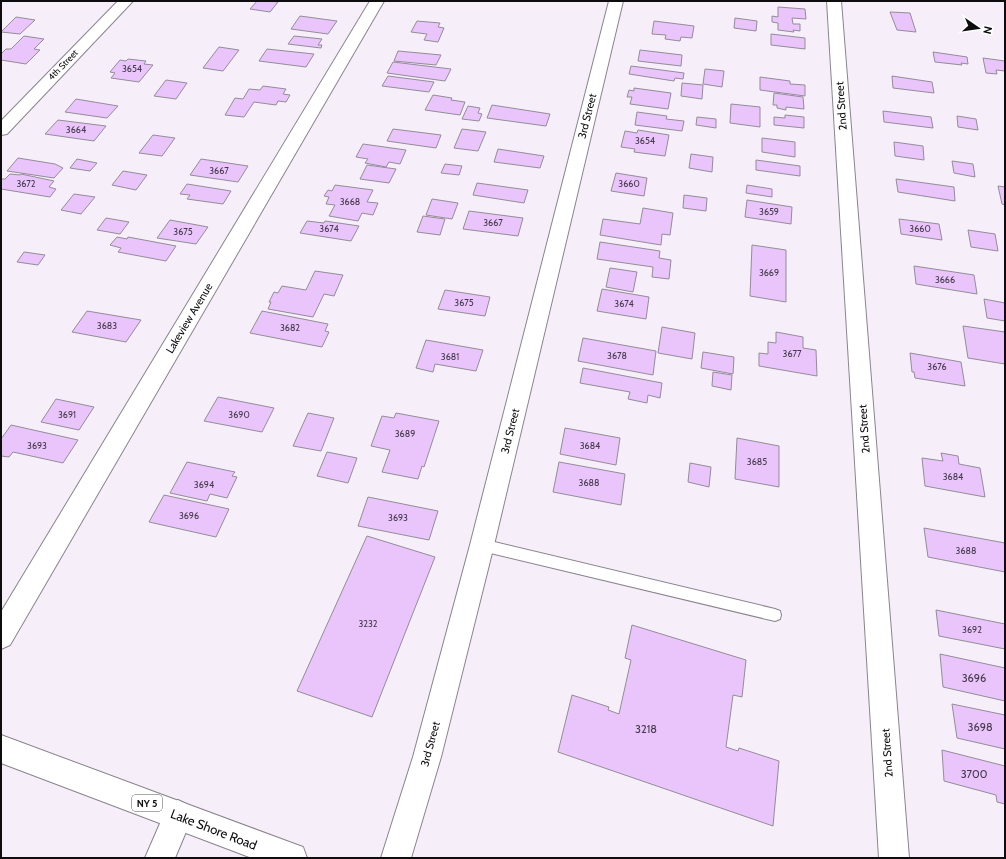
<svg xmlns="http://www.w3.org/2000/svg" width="1006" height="859" viewBox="0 0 1006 859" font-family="Cabin,sans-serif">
<rect width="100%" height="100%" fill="#f6eef9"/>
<!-- building -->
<g fill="#eac5fc" stroke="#938d97">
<polygon points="257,1 270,1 278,2 270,12 250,9"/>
<polygon points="778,7 805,9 806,19 792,18 793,24 800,24 800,31 793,30 794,32 778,30 778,23 772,22 772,16 778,17"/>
<polygon points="890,12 910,13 916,32 897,30"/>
<polygon points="300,16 337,21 328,34 291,29"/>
<polygon points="16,17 35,20 20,34 1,32"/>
<polygon points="735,18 757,21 756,31 734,28"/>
<polygon points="417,21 440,23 438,27 444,28 438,42 424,40 427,34 411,32"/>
<polygon points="654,21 694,26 692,38 681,37 680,41 665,39 666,35 652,34"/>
<polygon points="771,34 805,38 805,49 771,45"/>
<polygon points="24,36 44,39 34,49 40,50 26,64 1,60 1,54 6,49 11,49"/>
<polygon points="294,36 322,39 318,45 322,45 321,48 288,44"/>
<polygon points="219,47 239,50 223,71 203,68"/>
<polygon points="267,49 314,54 306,67 259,61"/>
<polygon points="640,50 682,55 681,66 638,61"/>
<polygon points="398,51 441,55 436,65 394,61"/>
<polygon points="933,52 967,57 968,64 961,63 962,65 935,62"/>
<polygon points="983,58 1005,61 1005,71 996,70 997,74 986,73"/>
<polygon points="128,59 146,61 144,64 153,65 139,82 111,78 115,73 110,72 120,60 126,61"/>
<polygon points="393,62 451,69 445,81 387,73"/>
<polygon points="631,66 684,73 683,79 675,78 674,81 629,74"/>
<polygon points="705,69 724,71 722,87 703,84"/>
<polygon points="388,76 434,82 429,92 382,86"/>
<polygon points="892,76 932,82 934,93 893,88"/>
<polygon points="760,77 790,81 790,84 805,85 805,96 760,90"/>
<polygon points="166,80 187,83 176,99 154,96"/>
<polygon points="682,83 703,85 702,99 681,96"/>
<polygon points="263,86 286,89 283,94 290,95 286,102 278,101 276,105 254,102 244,117 225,115 235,98 243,99 249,89 260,90"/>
<polygon points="634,88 671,93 668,109 630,104 632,97 627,97 629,90 634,91"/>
<polygon points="774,93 803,97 804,109 786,107 786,110 777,108 777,105 773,105"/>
<polygon points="433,95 452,98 451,100 465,102 460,115 425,110"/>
<polygon points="76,99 118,106 107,118 65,112"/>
<polygon points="731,104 760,107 760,127 730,123"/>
<polygon points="492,105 550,114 546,126 487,118"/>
<polygon points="468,106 480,108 478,113 482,114 479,121 462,119"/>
<polygon points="883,111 931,117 933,128 884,122"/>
<polygon points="637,112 667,116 666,119 684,121 682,131 635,125"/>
<polygon points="785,115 804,117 804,128 774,125 774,117 785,118"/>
<polygon points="957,116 976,119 978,130 958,127"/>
<polygon points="697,117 716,119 716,128 696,125"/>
<polygon points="58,120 106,126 94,141 45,134"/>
<polygon points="393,129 441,135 436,148 387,141"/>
<polygon points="462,129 486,132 478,151 454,148"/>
<polygon points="638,130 669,135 665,156 634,152 635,149 621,147 625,131 637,133"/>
<polygon points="153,135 175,138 162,156 139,153"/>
<polygon points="762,138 795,142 795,157 762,152"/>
<polygon points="894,142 923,146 924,160 895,156"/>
<polygon points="363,144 406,150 400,164 389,162 386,167 365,163 368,159 356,157"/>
<polygon points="498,149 544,156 540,168 494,162"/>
<polygon points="691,154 713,157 712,172 689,168"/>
<polygon points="18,158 55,164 63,168 54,178 7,171"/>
<polygon points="77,159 97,163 90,171 70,168"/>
<polygon points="201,159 248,166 238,182 190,175"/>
<polygon points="756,160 800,166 800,176 756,170"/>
<polygon points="952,161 973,164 975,177 954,173"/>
<polygon points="445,164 462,166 459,175 441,173"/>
<polygon points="367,165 396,169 389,183 360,179"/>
<polygon points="123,171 147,175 136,190 112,185"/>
<polygon points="616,173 647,178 644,196 611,191"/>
<polygon points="10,174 20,175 21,174 54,181 49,187 56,189 50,197 1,189 1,179 5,179"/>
<polygon points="896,179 954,187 955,201 898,192"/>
<polygon points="477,183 528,190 524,203 473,195"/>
<polygon points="187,184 231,191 223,204 187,199 190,195 180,194"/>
<polygon points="335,185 373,190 367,202 378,203 373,215 362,213 358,221 329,216 335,205 326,204 329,197 324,196 328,190 332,191"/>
<polygon points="747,185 772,189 772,197 746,193"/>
<polygon points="998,186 1005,187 1005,205 1002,204"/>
<polygon points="74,194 95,197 81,214 61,210"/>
<polygon points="684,195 707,198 706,211 683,208"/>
<polygon points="432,199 458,203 452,219 426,215"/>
<polygon points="747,200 792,207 791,224 745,217"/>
<polygon points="643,208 673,213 670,235 662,234 661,245 600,235 603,219 640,224"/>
<polygon points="469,211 523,218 518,236 463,229"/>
<polygon points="423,216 445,219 440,235 417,232"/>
<polygon points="106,218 129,222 120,234 97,230"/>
<polygon points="899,219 939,224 942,240 901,234"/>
<polygon points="170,220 208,227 196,244 157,238"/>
<polygon points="307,221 324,223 325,221 359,226 351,241 300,233"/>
<polygon points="968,230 995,234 998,251 971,247"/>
<polygon points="117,237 127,239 128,237 176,246 166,261 118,252 121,248 110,245"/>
<polygon points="600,242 660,251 659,258 671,260 669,279 652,277 653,267 597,259"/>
<polygon points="752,245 786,250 786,302 750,296"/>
<polygon points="24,252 45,255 38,265 17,262"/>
<polygon points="914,266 974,275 977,294 916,284"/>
<polygon points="610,268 637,272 633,292 606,287"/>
<polygon points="315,271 343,275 334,296 324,294 313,317 268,309 271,302 269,302 274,292 278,293 282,286 306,290"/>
<polygon points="602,289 649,297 646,319 597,311"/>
<polygon points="445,290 490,297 485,316 438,309"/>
<polygon points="984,299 1005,303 1005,321 987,318"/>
<polygon points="87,311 141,320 126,342 72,332"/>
<polygon points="262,311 328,324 325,331 329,332 322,347 250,333"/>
<polygon points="963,326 1005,332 1005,364 968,358"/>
<polygon points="662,327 695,333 692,359 658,353"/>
<polygon points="776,332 803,337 803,348 816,350 817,376 759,366 759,353 768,354 768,342 776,343"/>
<polygon points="583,338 656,351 653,375 578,361"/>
<polygon points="426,340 483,350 476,371 435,364 433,372 416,368"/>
<polygon points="703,352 734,357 733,374 701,368"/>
<polygon points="910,353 961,362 965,386 915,378 914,372 912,372"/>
<polygon points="583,368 662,383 660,398 648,395 647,403 628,399 630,392 580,383"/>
<polygon points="713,372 732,375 731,390 712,386"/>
<polygon points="218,397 274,408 262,432 204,421"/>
<polygon points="56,399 94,407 79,430 41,422"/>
<polygon points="308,413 334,418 321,451 293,446"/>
<polygon points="396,413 439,421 424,467 422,466 418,479 382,472 390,450 371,446 382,416 394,418"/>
<polygon points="11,425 78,440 63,463 13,452 9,457 1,456 1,439"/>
<polygon points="565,428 620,438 616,465 560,454"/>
<polygon points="737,438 779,446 779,487 735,479"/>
<polygon points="327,452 357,458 348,483 317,476"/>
<polygon points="941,453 958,456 959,464 980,468 985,497 925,486 922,458 943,461"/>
<polygon points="187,462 235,472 232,476 237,477 227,498 210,494 207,501 170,493"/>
<polygon points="559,462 625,474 621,505 553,492"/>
<polygon points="690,463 711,467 709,487 688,482"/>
<polygon points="164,495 229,509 216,537 149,522"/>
<polygon points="368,497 438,511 429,540 358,526"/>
<polygon points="924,528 1005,543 1005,572 928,557"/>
<polygon points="367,536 435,557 372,717 297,691"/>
<polygon points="936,610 1005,624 1005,649 939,636"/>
<polygon points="632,625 746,660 742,697 733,695 726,747 738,751 739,748 779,761 773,826 558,752 572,695 609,707 608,710 619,714 631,660 625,658"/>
<polygon points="940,654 1005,668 1005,701 943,687"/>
<polygon points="952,704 1005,715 1005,749 957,738"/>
<polygon points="942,750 1005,766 1005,804 997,802 996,795 944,781"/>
</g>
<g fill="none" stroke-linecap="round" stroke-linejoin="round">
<defs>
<polygon id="lane" points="482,539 775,609 780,611 781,615 780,619 775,621 482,551 478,549 476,545 478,541"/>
<g id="street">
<polygon points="118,1 133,1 7,134 1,135 1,121"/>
<polygon points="370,1 384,1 10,645 1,649 1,612"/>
<polygon points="609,1 623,1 494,545 441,757 411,858 381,858 413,757 470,545"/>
<polygon points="827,1 841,1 909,858 879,858"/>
</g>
<polygon id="secondary" points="178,800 188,805 193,815 175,858 145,858 168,805"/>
<polygon id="highway" points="1,735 292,843 303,847 307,858 252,858 1,763"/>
</defs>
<!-- lane casing -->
<use href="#lane" stroke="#8a848e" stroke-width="2"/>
<!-- street casing -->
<use href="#street" stroke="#8a848e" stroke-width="2"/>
<!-- secondary casing -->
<use href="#secondary" stroke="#8a848e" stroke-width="2"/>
<!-- highway casing -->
<use href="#highway" stroke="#8a848e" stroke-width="2"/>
<!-- lane -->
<use href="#lane" fill="#fff" fill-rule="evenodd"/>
<!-- street -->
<use href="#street" fill="#fff" fill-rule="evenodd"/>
<!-- secondary -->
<use href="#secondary" fill="#fff" fill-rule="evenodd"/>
<!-- highway -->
<use href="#highway" fill="#fff" fill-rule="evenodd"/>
</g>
<g text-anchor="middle" stroke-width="3.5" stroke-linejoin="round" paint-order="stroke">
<!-- far-street labels -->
<g font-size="9" fill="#0e0c0f" stroke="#fff">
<text transform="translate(63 65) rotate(-46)" y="3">4th Street</text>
</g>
<!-- number labels -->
<g font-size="9" fill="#453a4a">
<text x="132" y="72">3654</text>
<text x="76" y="133">3664</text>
<text x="645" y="144">3654</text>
<text x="219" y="174">3667</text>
<text x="26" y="187">3672</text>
<text x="629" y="187">3660</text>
<text x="350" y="205">3668</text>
<text x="769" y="215">3659</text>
<text x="493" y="226">3667</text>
<text x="329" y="232">3674</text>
<text x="920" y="232">3660</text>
<text x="183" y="235">3675</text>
<text x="769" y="276">3669</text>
<text x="945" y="283">3666</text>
<text x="464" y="306">3675</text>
<text x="624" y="307">3674</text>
<text x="107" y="329">3683</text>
<text x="290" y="331">3682</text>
<text x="792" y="357">3677</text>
<text x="617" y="359">3678</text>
<text x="450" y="360">3681</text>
<text x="937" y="370">3676</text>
<text x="67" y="418">3691</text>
<text x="239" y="418">3690</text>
<text x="405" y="437">3689</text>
<text x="37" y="449">3693</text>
<text x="590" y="449">3684</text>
<text x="757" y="465">3685</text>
<text x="953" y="480">3684</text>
<text x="589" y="486">3688</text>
<text x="204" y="488">3694</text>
<text x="189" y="519">3696</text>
<text x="398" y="521">3693</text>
<text x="966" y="554">3688</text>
<text x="368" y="627">3232</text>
<text x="972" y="633">3692</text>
</g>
<!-- shield labels -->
<rect fill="#fff" stroke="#565557" stroke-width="1" x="132" y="795" width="30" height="16" rx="3"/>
<g font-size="10" font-weight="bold" fill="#0e0c0f">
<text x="147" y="807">NY 5</text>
</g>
<!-- street labels -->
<g font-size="11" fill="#0e0c0f" stroke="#fff">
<text transform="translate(841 106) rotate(-94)" y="4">2nd Street</text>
<text transform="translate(587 116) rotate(-76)" y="4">3rd Street</text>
<text transform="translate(189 318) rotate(-59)" y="4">Lakeview Avenue</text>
<text transform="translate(864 429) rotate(-94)" y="4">2nd Street</text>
<text transform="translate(510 431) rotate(-76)" y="4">3rd Street</text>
<text transform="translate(430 744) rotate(-75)" y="4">3rd Street</text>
<text transform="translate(887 753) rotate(-94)" y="4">2nd Street</text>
</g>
<!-- near-number labels -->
<g font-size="11" fill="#453a4a">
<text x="974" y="682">3696</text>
<text x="980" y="731">3698</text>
<text x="646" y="733">3218</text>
<text x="974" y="778">3700</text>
</g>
<!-- near-street labels -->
<g font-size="13" fill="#0e0c0f" stroke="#fff">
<text transform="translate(214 829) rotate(21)" y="5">Lake Shore Road</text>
</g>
</g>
<!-- border -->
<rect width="1006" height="859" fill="none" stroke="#0e0c0f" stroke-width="4"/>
<!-- north arrow -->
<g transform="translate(978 28) rotate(103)" stroke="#ffffff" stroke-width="3" paint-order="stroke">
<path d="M0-3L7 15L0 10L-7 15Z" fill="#0e0c0f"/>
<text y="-6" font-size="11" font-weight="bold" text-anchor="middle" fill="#0e0c0f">N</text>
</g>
</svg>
